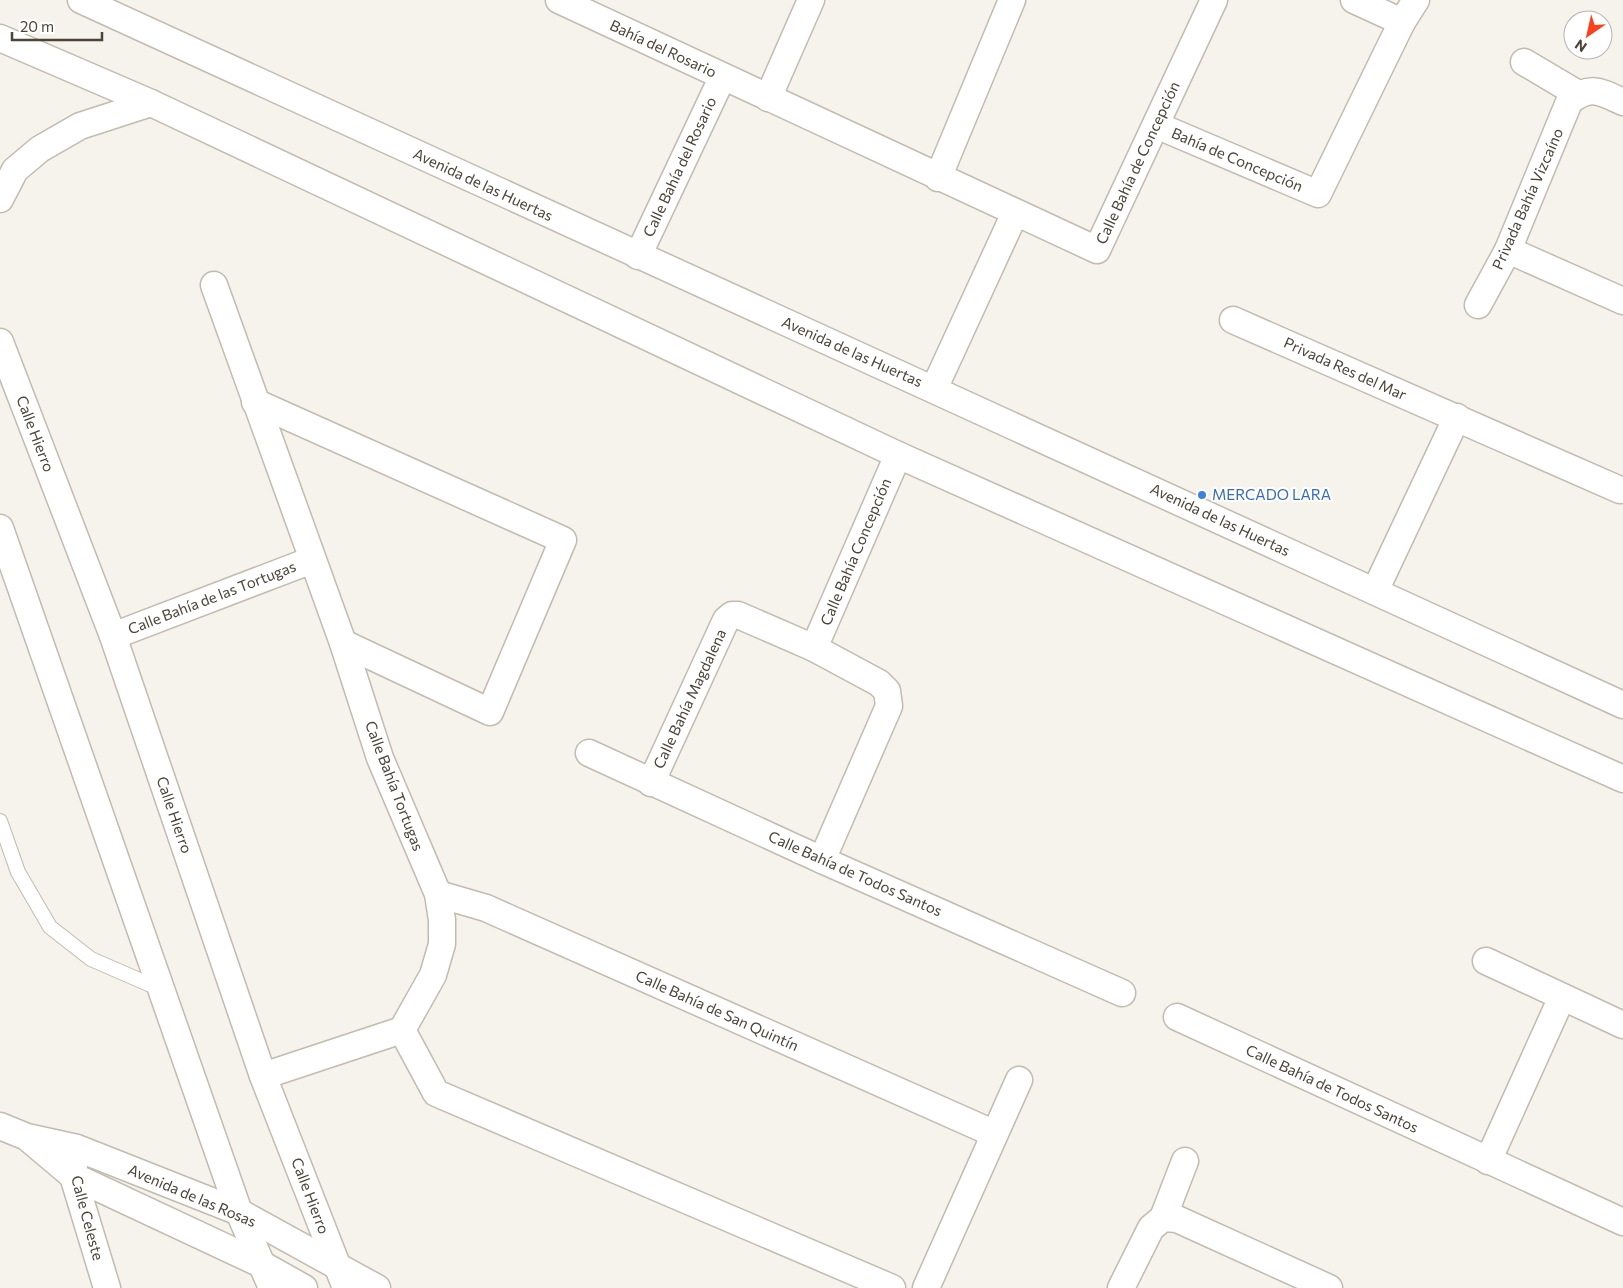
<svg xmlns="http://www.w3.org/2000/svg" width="1623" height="1288" viewBox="0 0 1623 1288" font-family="Commissioner,sans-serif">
<rect width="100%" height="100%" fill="#f6f3ec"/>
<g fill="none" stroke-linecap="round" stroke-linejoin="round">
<defs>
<polyline id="service" points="0,821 18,872 50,927 91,959 160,989"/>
<g id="minor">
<polyline points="81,0 1623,705"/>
<polyline points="559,0 1097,250 1214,0"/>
<polyline points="1354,0 1402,22"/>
<polyline points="0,38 151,103 898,455 1623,779"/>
<polyline points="1524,62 1578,94"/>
<polyline points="768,98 811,0"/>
<polyline points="1156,125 1318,194 1402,22 1416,0"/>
<polyline points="938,178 1012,0"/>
<polyline points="0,199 15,170 40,149 80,126 151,103"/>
<polyline points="1508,250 1623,301"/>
<polyline points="638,256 722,78"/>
<polyline points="214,285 343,643 380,758 438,894 442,920 442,944 433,975 402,1030 263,1076"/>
<path d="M1478,305L1508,250L1569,102C1590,84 1601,92 1623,102"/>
<polyline points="1233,320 1620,490"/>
<polyline points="0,342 113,636 263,1076 346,1288"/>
<polyline points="934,389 1015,213"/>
<polyline points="255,402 563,540 490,712 343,643"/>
<polyline points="0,528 239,1212 272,1288"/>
<polyline points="1375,591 1457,417"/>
<polyline points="113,636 312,560"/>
<polyline points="814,648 898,455"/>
<polyline points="589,753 822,860 1122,993"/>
<polyline points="651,783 726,620 732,615 738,615 814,648 879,683 887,691 889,706 822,860"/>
<polyline points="438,894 486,908 986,1130 991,1138"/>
<polyline points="1486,961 1623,1025"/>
<polyline points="1177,1017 1623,1222"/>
<polyline points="402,1030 436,1093 892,1288"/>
<polyline points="0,1126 27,1137 77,1148 239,1212 377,1288"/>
<polyline points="29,1139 73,1176 263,1265 304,1288"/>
<polyline points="1488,1161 1562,997"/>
<polyline points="74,1166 73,1176 107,1288"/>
<polyline points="1163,1218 1185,1161"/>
<polyline points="926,1288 1019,1080"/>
<polyline points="1121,1288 1151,1228 1163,1218 1177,1219 1329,1288"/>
</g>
</defs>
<!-- service casing -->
<use href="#service" stroke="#c2bbae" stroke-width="16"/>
<!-- minor casing -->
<use href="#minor" stroke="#c2bbae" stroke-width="29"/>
<!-- service -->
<use href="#service" stroke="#fff" stroke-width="14"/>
<!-- minor -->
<use href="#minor" stroke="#fff" stroke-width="26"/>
</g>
<!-- markers -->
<circle fill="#3f7fe0" stroke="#fff" stroke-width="2" cx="1202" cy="495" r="5"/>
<g text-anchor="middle" stroke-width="4" stroke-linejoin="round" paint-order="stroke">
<!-- street labels -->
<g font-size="15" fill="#4b4439" stroke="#fff">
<text transform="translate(663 49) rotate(25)" y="5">Bahía del Rosario</text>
<text transform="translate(1237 160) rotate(23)" y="5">Bahía de Concepción</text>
<text transform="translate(1138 163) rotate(-65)" y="5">Calle Bahía de Concepción</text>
<text transform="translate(680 167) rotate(-65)" y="5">Calle Bahía del Rosario</text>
<text transform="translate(483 185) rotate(25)" y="5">Avenida de las Huertas</text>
<text transform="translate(1528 199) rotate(-66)" y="5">Privada Bahía Vizcaíno</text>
<text transform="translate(852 352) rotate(24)" y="5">Avenida de las Huertas</text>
<text transform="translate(1345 369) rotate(24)" y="5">Privada Res del Mar</text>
<text transform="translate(35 434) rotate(69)" y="5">Calle Hierro</text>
<text transform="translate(1220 520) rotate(25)" y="5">Avenida de las Huertas</text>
<text transform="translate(856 552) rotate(-67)" y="5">Calle Bahía Concepción</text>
<text transform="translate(212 598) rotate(-21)" y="5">Calle Bahía de las Tortugas</text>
<text transform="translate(690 699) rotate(-65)" y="5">Calle Bahía Magdalena</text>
<text transform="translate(394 786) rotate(69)" y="5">Calle Bahía Tortugas</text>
<text transform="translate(174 815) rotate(71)" y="5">Calle Hierro</text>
<text transform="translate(855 874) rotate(24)" y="5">Calle Bahía de Todos Santos</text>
<text transform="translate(717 1011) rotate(24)" y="5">Calle Bahía de San Quintín</text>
<text transform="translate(1332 1089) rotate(25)" y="5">Calle Bahía de Todos Santos</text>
<text transform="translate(192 1196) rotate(23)" y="5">Avenida de las Rosas</text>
<text transform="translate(310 1196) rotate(69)" y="5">Calle Hierro</text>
<text transform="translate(87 1218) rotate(75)" y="5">Calle Celeste</text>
</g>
<!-- shop labels -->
<g font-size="15" fill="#366cbe" stroke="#fff" text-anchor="start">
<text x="1212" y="500">MERCADO LARA</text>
</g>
</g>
<!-- north arrow -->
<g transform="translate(1588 35) rotate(214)"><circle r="24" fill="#ffffff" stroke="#b7b4b0"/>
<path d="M0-4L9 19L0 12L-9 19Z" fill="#fc3f1d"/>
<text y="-8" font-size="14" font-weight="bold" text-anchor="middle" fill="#4b4439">N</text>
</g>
<!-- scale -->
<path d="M12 32v8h90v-8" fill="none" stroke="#4b4439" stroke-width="2.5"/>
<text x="20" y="32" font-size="15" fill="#4b4439" stroke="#ffffff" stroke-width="4" paint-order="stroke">20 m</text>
</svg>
